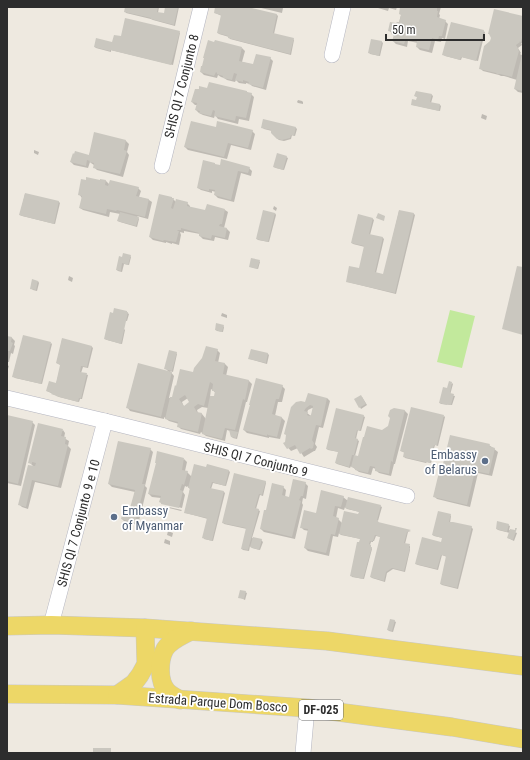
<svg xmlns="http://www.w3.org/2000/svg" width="530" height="760" viewBox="0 0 530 760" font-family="'Roboto Condensed',sans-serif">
<rect width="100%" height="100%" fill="#eee9e0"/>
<!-- pitch -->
<polygon fill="#c2e99c" points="450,310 475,316 462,368 437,362"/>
<!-- shadow -->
<g fill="#0003" fill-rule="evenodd">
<polygon points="126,7 159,7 158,13 165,15 166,8 163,7 179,7 175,26 153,20 151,19 126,13 125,11"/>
<polygon points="217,7 244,7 277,15 278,16 274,34 293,39 294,40 291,55 230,39 229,37 219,34 218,33 222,16 215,13"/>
<polygon points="257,7 282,7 283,8 282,13"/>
<polygon points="377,7 397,7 396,10 389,8 388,11 378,8"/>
<polygon points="401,7 441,7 439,14 440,15 439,19 445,21 448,24 445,39 442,38 441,42 435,41 432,53 420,50 417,47 418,43 408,41 407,47 396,44 393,41 394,36 389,30 399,23 401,15"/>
<polygon points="523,17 523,44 521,43 522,45 518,48 521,53 520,54 523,56 523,93 518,92 515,89 517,80 504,76 501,76 499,75 483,71 480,68"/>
<polygon points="483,31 485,32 478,61 462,57 461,60 445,56 444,55"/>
<polygon points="179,32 180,33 173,65 111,50 111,52 96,48 95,47 113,43 122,37"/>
<polygon points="372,40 382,42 383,43 380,56 370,54 369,52"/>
<polygon points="242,48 245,51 242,62 254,65 270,58 273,61 266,90 252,86 250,84 246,83 246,84 239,83 236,80 235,82 227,80 224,78 221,77 218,75 217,78 204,75 201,72"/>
<polygon points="207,89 247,92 249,94 251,94 254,97 249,121 239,119 238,124 218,119 215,115 214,118 203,115 199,113 196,110 197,105 195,105 192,102"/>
<polygon points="432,95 433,96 431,103 440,105 441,106 440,111 413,105 417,101 418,97 415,96"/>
<polygon points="298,100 302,101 303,102 303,104 298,103 297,102"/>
<polygon points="482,114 487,116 486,120 481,118"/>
<polygon points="262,127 296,128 297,129 295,136 292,135 291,139 284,141 279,140 272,133 272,131 264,129"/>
<polygon points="217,128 252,131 255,134 251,150 231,145 227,159 188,150 185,147"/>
<polygon points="95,133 126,141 129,144 127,152 129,155 123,177 97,170 94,167 94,165 91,163 90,162 88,168 74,165 71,162 75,155 89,156"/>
<polygon points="34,150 39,152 38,155 34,153"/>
<polygon points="286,157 288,158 284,170 276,168 274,167"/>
<polygon points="216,166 249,168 252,171 251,176 241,173 234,202 218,198 215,195 216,192 212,191 212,193 201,190 198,188"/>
<polygon points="101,180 106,181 110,185 138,188 141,191 139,197 149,200 152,202 148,219 137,216 139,219 137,227 120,222 118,221 120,214 110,212 109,217 83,210 80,208 82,198 79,194 100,181"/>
<polygon points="25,194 59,202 60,203 55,224 22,216 20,215"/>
<polygon points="172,198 176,202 187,203 190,206 190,208 206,212 225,210 228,212 224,228 227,229 230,232 228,240 215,237 214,241 203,239 200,236 200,234 184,231 184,233 180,232 181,235 179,245 172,243 172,244 166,242 166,243 153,240 150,237"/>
<polygon points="274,206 277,208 276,211 273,209"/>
<polygon points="399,211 414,214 415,215 396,294 348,282 347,281 360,269 365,247 353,244 352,243 359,215 373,219 374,220 370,235 383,238 384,239 376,273 384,275"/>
<polygon points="275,213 276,215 269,242 258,240 257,239"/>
<polygon points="130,256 131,257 129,265 124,264 122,272 118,271 117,270 120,258"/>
<polygon points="259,261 260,262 258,269 251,267"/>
<polygon points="69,276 73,278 72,282 68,280"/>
<polygon points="38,281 39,283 37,291 33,290 31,288"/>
<polygon points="126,312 129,314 127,321 122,320 124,329 125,330 122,344 107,340 105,339"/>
<polygon points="222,313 227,315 227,318 221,316"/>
<polygon points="223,326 224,327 223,332 217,331 216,330"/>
<polygon points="7,337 12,338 15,341 14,345 15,346 13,354 11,353 9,362 8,362 7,365 9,366 7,372"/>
<polygon points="62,340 92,347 93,348 88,368 83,367 81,373 88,375 82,399 80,399 79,402 59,397 47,391 56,384 61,365 57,363"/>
<polygon points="51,343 52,344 42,384 15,378 14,377"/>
<path d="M217,350L220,353L218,363L225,364L228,367L226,376L249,381L252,384L247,402H246L237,439L233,438L231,436L230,431L227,430L225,441L206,436L201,432L200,434L181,429L178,426L179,424L169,421L164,417V419L130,411L128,408L169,372L166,369L176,353L177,354L173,372L170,371L174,376L169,398H172L194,373ZM211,389L216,393L215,398L210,397ZM188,398L191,403L184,407L182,402ZM202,407L208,408L206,419L202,414L198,413L197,410Z"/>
<polygon points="251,350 268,354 269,355 267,364 250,359"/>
<polygon points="452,383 453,384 450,395 455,396 452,405 441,404 440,403"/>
<polygon points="282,386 285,389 282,402 278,402 275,416 282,418 285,421 280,439 269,437 269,438 247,433 244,430"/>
<polygon points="362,397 367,405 361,409 360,407"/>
<path d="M327,398L330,401L323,428L319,427L315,444L317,447L315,451H314L304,457L298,448L291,451L285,444L306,404ZM312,408H314L311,416L307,413L308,410Z"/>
<polygon points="394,409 405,411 408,414 395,464 394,464 391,476 379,473 376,470 376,469 373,468 371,475 359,472 351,466 350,468 337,464 336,463 339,452 328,450 327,449 363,416 365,417 361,431 358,430 356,439 359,441 355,456 359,457 382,431 389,427"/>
<polygon points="7,416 32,422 35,425 21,486 7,483"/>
<polygon points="444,416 445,417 438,446 435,445 433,452 436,454 435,458 433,457 431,463 427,462 426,463 405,458 404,456 405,453 401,451"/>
<polygon points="63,430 65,433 64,438 69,441 68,446 71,449 61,488 35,482 28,509 22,507 19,504 34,467 30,463"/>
<polygon points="489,445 498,452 492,476 478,473 470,507 437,499 434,496"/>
<polygon points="150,449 153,452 145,486 147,488 138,525 125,522 122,519 131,510 135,492 112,487 109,484"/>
<polygon points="184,459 187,462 185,471 187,472 192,477 207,468 229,471 230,472 226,486 213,483 211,489 224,492 225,493 213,541 204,539 208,519 186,513 190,489 187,486 187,487 185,486 183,492 185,495 182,508 162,503 161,498 152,497 149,494"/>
<polygon points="265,481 266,483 263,496 260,495 256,509 260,511 252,538 261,540 263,542 260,550 252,548 250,546 249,551 243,550 242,549 247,529 224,524 223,522"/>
<polygon points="305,483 308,486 306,499 303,498 302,503 303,505 295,539 264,532 261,529 283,487 286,490 285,497 290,498"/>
<path d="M343,497L348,501L380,506L382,507L378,521L379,524L411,532H408L405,544L410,546V550L405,572L393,569L387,573L385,582L372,578L371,577L381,537L376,536L374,541H373V542H371L370,545L372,549L364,579L352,577L351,575L361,539L341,535L339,533L338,537L333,536L329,556L308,551L305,548L309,531L304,530L301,527L317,514ZM345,507L347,509L360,512L359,515L342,523L338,519L336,518L338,508L344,510Z"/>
<polygon points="164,506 182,510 181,511 165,507"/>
<polygon points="450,515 451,516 450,523 471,527 473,529 458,589 442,585 441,584 447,557 442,555 438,570 418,565 416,564 442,543 443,538 434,536 433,535"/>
<polygon points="508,525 510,526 509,530 517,533 514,541 508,538 510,533 498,530 497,529"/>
<polygon points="168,531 173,533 172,537 167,535"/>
<polygon points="165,539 170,541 170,545 164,543"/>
<polygon points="245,592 247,593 245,600 239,597"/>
<polygon points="394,621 396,622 393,632 389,631 388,630"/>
</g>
<!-- building -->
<g fill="#cac7bf" fill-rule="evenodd">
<polygon points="125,7 158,7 157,12 164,13 165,7 178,7 174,25 151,19 151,18 124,12"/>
<polygon points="215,7 248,7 277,14 273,33 294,38 290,54 228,38 228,36 217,33 221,15 214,13"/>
<polygon points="400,7 437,7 437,11 438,11 437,17 446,20 442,36 439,36 438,40 432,38 429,50 416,47 417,41 406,39 404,44 392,41 394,35 391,34 392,32 388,31 390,22 396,23 397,22 399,22 401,15 399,14"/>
<polygon points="494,9 523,16 523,35 521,42 519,41 520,42 516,45 519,50 518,51 519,51 512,77 500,74 497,74 496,73 479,69 484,46 490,41 491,38 489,34 488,34"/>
<polygon points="125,18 180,31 171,65 110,50 110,51 94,47 96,38 112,42 114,35 121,36"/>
<polygon points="451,22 484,30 476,61 461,57 460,60 442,55"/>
<polygon points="371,39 382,41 379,56 368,53"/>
<polygon points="208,40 214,42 215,40 242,47 239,61 253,64 256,54 271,57 263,88 248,84 249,82 243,80 243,82 235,80 237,74 234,73 232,80 223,78 223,76 217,74 217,73 216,72 214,76 200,72 201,66 202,66 204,58 203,58"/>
<polygon points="522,54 523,54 523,91 514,89"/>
<polygon points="209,82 247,91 247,92 252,93 246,118 236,116 235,121 214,116 215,111 213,110 211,116 199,113 200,111 195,110 197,103 191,102 195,89 199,89 199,86 207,88"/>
<polygon points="416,91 432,94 430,102 440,104 439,111 411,105 412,99 416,100 417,97 414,96"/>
<polygon points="263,119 296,127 294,136 291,135 290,138 282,140 277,139 271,133 271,130 261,128"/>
<polygon points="191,121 216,127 217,121 253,130 248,148 228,143 224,157 184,147"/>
<polygon points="94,132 126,140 124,150 127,151 120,174 93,168 94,163 89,162 90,161 87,160 86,166 70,162 73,153 74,154 75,151 89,155"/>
<polygon points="277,153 287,156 283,170 273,167"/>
<polygon points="221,159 250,167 248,173 238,171 231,200 214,195 215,190 209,189 209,191 197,188 203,160 215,163 215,164 220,165"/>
<polygon points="86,177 100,180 100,179 106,180 105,185 108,186 110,180 139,187 136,196 149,199 145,217 117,210 116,211 107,209 106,214 79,208 82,196 78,195 81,179 86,180"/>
<polygon points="25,193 59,201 54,224 19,215"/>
<polygon points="159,194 172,197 172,198 174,198 171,208 173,209 176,199 188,202 187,206 205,210 207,204 225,209 222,224 220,224 219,226 227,228 225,238 212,235 211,239 199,236 199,233 181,228 181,230 178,230 177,231 179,231 176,242 169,241 164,240 163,241 149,237"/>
<polygon points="263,210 275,213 268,242 256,239"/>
<polygon points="399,210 414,213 395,293 346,282 349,266 359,268 364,246 351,243 358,214 373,218 369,234 383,237 375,272 383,274"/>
<polygon points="120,212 139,217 136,226 117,221"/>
<polygon points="378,213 385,216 384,221 376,218"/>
<polygon points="123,253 131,255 128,265 122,263 121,271 116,270 119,256 122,257"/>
<polygon points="251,258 260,260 257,269 249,267"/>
<polygon points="517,266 523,267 523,335 502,329"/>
<polygon points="32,279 38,281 36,290 30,289"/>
<polygon points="114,308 127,311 127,312 128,312 121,344 104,339 110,312 113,313"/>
<polygon points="216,323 224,325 222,332 215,330"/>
<polygon points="23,335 51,342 41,384 12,377"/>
<polygon points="7,336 12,337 11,342 13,343 10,351 8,351 8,354"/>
<polygon points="62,338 92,346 87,367 81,366 80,372 87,373 81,399 79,398 78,402 56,396 57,396 51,394 52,393 46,391 49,381 56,383 60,365 56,363"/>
<path d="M206,346L218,349L215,361L225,363L223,374L249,380L245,400L243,399L235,430L225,428L222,439L202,434L210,396H214L215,391H212L213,384L210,382L204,406L198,404L194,407L197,412L202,413L198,432L177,427L178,422L165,419L170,397H172L175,385L176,386L180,369L193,372L194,368L202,358ZM185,395L189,402L184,406L179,399Z"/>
<polygon points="251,349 268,353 266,363 248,359"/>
<polygon points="169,350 177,352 172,371 164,369"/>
<polygon points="138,363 172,372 161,417 126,408"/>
<polygon points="256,378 283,385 279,399 276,399 272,414 282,417 277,437 268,435 267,434 267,436 243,430 249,408 250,405 249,405"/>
<polygon points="449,381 452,382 450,393 454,394 451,405 447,404 447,405 439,403 443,387 447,388"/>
<path d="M308,393L327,398L321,426L316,425L312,440L314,443L313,448L311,449L310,448L300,454L295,445L287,449L283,443L285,442L286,435L284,434L291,407L296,402L301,401L305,402ZM310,405L313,406L311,415L309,416L307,415L308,412L304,411L306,408Z"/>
<polygon points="361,395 366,404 359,408 354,399"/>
<polygon points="411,407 444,415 437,445 434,445 432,451 435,452 434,457 431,457 430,463 426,462 425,462 403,457 404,452 400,451"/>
<polygon points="336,408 364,415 360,431 357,430 355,438 358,439 354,455 358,456 363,437 364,437 367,426 382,430 388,426 390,418 388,416 390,410 394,408 405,410 393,459 393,462 391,461 389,474 375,471 375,467 370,466 368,473 355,470 355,468 351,467 354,455 352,455 349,467 335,463 338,452 326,449"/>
<polygon points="7,415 33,421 18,484 7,481"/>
<polygon points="38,423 63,429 61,436 66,437 65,444 68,445 58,486 32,480 26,507 18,505 28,465 35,466 36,463 32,462 32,464 28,463"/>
<polygon points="229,430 238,432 236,438 231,437"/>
<polygon points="450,435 490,444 489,446 495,448 489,474 475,471 467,505 433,497 440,468 442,468"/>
<polygon points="118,441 151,448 142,484 145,484 135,523 121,519 124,507 130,508 135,490 108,484"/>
<polygon points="157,451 184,458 182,470 188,471 184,485 182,484 180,490 183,491 179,508 161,504 161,503 159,502 161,496 148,494 156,463 155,463"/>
<polygon points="194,464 206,467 207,464 229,470 225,486 212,482 210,488 224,491 212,541 202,538 207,518 184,513 190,488 188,488"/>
<polygon points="234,473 266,481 262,495 259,494 255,508 259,509 248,550 241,549 246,528 222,523"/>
<polygon points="293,479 306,482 303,496 301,496 299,500 301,501 292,537 260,529 264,510 266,510 272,483 284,486 282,495 289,497"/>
<polygon points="321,490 344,496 341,507 335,506 333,516 339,518 335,535 331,534 326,553 304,548 308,529 300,528 304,510 316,513"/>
<polygon points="348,497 381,505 377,520 378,520 378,522 411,530 407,532 404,543 410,544 409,548 410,548 404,571 392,568 386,572 384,581 370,577 380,537 375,535 373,541 372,541 372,542 370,541 369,544 371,545 371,547 372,547 363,579 350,576 357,542 359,542 360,539 339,534 344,511 358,514 359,512 345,508"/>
<polygon points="438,511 451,514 449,522 453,522 472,526 457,588 440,584 446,556 441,555 437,569 415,564 422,537 441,542 442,538 432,535"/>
<polygon points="497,521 509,524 507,532 496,529"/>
<polygon points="515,528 517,528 513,540 507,538 510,529 515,530"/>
<polygon points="253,537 262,539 259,550 250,547"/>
<polygon points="240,590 246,591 244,599 238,598"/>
<polygon points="390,619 395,620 392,631 387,630"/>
<rect x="93" y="748" width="18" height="5"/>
</g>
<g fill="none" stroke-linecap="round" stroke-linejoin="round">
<defs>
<g id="minor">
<polyline points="332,55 343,7"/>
<polyline points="162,166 201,7"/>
<polyline points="7,398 105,421 407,496"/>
<polyline points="51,625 105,421"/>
<polyline points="303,753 307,708"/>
</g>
<g id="major">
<polyline points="7,626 51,625 145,628 327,641 523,666"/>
<polyline points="7,694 117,695 307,708 452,727 523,739"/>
<polyline points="117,695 134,683 140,675 146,664 145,628"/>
<path d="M180,700C176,697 170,695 167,691C158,681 159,660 165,649C171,640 182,636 191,631"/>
</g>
</defs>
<!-- minor casing -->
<use href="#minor" stroke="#b4b5c0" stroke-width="16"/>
<!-- major casing -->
<use href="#major" stroke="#c8c8c8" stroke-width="19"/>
<!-- minor -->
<use href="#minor" stroke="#fff" stroke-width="15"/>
<!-- major -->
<use href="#major" stroke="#edd767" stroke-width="18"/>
</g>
<!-- markers -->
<g fill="#5c6f8a" stroke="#fff" stroke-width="1.5">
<circle cx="485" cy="461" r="4"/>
<circle cx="114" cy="517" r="4"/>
</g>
<g text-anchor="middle" stroke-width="3.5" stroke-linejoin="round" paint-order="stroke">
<!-- shield labels -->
<rect fill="#fff" stroke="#6c6c6c" stroke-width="1" x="299" y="700" width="44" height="20" rx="3"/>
<g font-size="12" font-weight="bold" fill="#2d2d2d">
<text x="321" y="714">DF-025</text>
</g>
<!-- street labels -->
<g font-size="13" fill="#2d2d2d" stroke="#fff">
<text transform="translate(181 86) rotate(-76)" y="5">SHIS QI 7 Conjunto 8</text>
<text transform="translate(256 459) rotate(14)" y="5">SHIS QI 7 Conjunto 9</text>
<text transform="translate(78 523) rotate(-75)" y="5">SHIS QI 7 Conjunto 9 e 10</text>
<text transform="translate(218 702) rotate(4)" y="5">Estrada Parque Dom Bosco</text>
</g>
<!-- service labels -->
<g font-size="13" fill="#4e5e75" stroke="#fff" text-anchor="end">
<text x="477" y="459">Embassy<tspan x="477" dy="15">of Belarus</tspan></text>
<text x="122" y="515" text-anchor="start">Embassy<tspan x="122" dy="15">of Myanmar</tspan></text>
</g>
</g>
<!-- border -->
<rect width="530" height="760" fill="none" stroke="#2d2d2d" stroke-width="16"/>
<!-- scale -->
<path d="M386 34v6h98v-6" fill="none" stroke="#2d2d2d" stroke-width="2"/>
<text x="392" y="34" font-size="12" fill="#2d2d2d" stroke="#ffffff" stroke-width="3" paint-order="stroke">50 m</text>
</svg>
